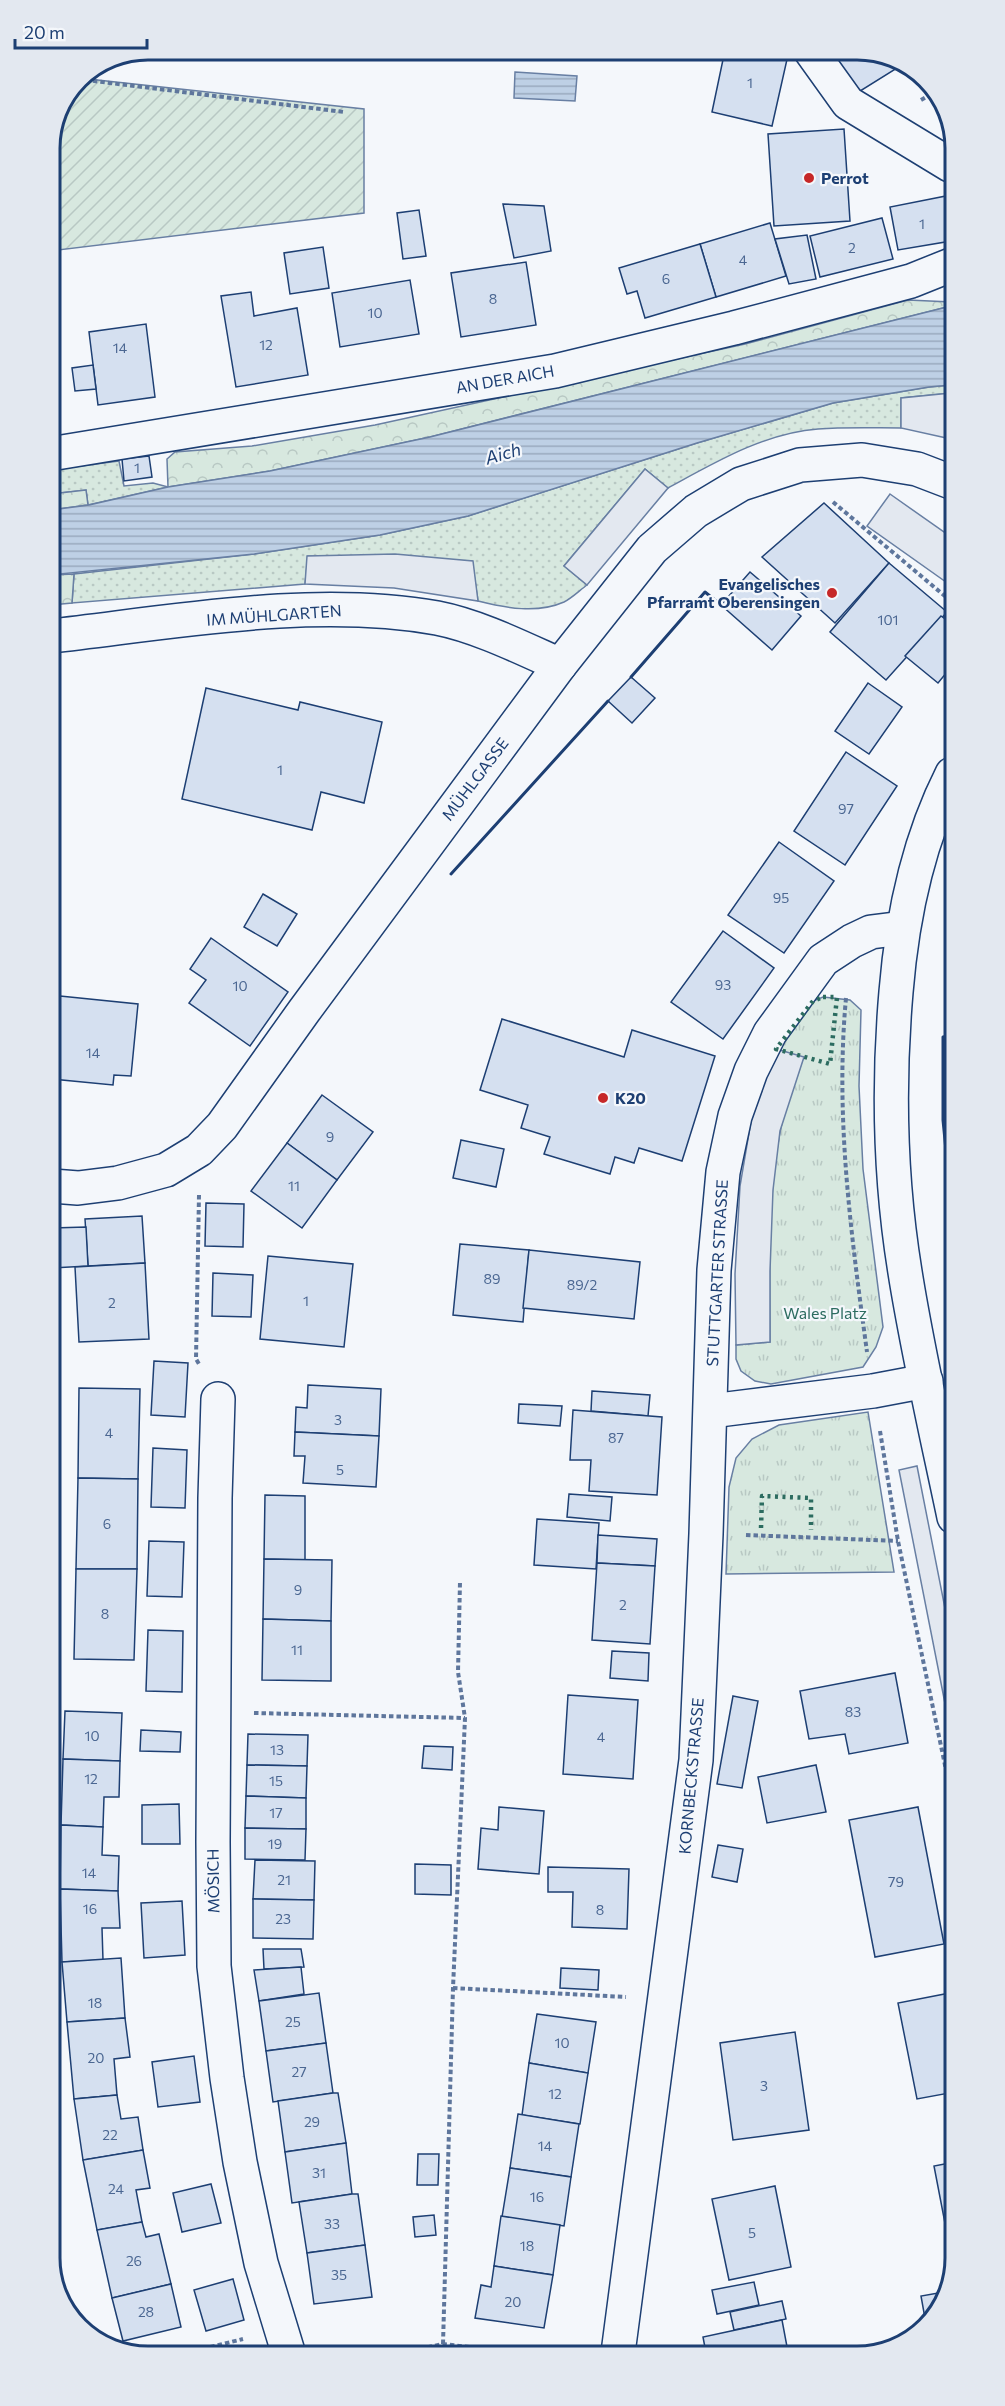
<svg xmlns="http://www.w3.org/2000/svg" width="1005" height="2406" viewBox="0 0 1005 2406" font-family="Commissioner,sans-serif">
<defs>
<pattern id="grass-dots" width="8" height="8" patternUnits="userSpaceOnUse" patternTransform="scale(1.5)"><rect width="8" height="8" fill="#d7e8df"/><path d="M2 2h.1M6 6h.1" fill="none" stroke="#b8c8c3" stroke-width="1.8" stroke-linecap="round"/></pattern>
<pattern id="forest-crowns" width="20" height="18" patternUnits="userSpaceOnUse" patternTransform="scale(1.5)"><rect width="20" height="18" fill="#d7e8df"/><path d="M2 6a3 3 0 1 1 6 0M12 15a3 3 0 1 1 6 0" fill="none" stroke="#b8c8c3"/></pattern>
<pattern id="park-tufts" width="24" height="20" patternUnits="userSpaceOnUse" patternTransform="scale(1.5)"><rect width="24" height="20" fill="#d7e8df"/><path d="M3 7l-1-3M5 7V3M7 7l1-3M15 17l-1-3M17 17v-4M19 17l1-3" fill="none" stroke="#b8c8c3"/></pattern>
<pattern id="garden-furrows" width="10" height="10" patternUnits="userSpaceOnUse" patternTransform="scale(1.5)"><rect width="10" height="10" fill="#d7e8df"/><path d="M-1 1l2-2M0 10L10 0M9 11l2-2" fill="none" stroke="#b8c8c3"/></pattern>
<pattern id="water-rules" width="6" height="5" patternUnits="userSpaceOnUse" patternTransform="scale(1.5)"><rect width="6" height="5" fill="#bed0e5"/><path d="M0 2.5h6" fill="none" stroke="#9aaabe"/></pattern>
</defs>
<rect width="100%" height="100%" fill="#f4f7fb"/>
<!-- grass -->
<g fill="url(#grass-dots)" stroke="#687fa3" stroke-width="1.5">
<path d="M951,385V393L901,398V428C873,428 845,427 818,429C764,433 714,463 668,488L645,469L564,566L587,585C580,590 572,598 564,602C537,614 506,608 478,601L472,561L308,556L305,584L72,603L74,574L254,554L380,535L468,516L697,443L833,403L929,387Z"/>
<polygon points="119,461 124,486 153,483 168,487 88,505 86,490 51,494 50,470"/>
</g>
<!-- forest -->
<g fill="url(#forest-crowns)" stroke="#687fa3" stroke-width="1.5">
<polygon points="908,300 951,302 951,306 430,437 270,471 168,487 167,459 175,452 252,446 375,425 745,344"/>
<polygon points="86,490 88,505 51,510 51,494"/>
<polygon points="74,574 72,603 51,605 51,575"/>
</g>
<!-- park -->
<g fill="url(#park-tufts)" stroke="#687fa3" stroke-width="1.5">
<path d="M823,997L850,1000L861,1010L859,1086L863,1169L883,1327L876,1347L863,1367L771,1384L755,1381L741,1371L736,1359V1345L770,1342C770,1273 767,1200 780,1132C785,1107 796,1082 803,1058L776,1049L813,1001Z"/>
<polygon points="953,1035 953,1221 943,1120 943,1037"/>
<polygon points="868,1412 894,1572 726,1574 729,1487 736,1458 752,1439 779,1425"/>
</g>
<!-- garden -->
<polygon fill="url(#garden-furrows)" stroke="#687fa3" stroke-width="1.5" points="79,78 364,109 364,213 50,251 50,142"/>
<!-- parking -->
<g fill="#e3e8f0" stroke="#687fa3" stroke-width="1.5">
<polygon points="951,393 951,439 901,428 901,398"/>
<polygon points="645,469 668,488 587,585 564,566"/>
<polygon points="890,494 951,537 951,575 946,582 867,526"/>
<polygon points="395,554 473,561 478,601 394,588 305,584 307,556"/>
<polygon points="776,1049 804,1057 780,1131 773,1190 770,1271 770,1342 736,1345 735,1274 740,1186 751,1121"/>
<polygon points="917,1466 954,1654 954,1749 899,1470"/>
</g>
<!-- water -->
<g fill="url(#water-rules)" stroke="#687fa3" stroke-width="1.5">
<polygon points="515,72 577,76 575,101 514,98"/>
<polygon points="951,306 951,385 929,387 833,403 697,443 468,516 380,535 254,554 51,575 51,510 89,505 168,487 270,471 430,437"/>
</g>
<!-- building -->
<g fill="#d5e0f0" stroke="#1d3f73" stroke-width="1.5">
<polygon points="725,50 788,55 772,126 712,112"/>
<polygon points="741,50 786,50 788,55"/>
<polygon points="825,50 863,50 902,65 857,93"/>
<polygon points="844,129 850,221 774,226 768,134"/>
<polygon points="951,195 951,241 898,250 890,207"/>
<polygon points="503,204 544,206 551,251 514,258"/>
<polygon points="419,210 426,256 403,259 397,213"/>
<polygon points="882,218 893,259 820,277 810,236"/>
<polygon points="770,223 786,276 716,297 700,244"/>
<polygon points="807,235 816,279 789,284 775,239"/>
<polygon points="700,244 716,297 645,318 637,291 627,294 619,268"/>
<polygon points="323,247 329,288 290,294 284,253"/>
<polygon points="526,262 536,325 461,337 451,273"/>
<polygon points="410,280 419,334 340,347 332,293"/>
<polygon points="251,292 254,316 297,308 308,375 236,387 221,296"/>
<polygon points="146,324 155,397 98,405 89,332"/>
<polygon points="93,365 96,389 75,391 72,368"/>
<polygon points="149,456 152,477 124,481 122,459"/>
<polygon points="824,503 889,563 835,623 762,557"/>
<polygon points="889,563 947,612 886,680 830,632"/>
<polygon points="750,572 801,616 772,650 721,605"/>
<polygon points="941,616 952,624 952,666 938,683 905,656"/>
<polygon points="631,677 655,698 632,723 608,701"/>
<polygon points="868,683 902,707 869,754 835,731"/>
<polygon points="206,688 298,710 300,702 382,722 364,803 321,792 312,830 182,799"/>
<polygon points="846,752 897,786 845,865 794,831"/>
<polygon points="779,842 834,881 784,953 728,915"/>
<polygon points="263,894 297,914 277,946 244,927"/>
<polygon points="723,931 774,968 723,1039 671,1002"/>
<polygon points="211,938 288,992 250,1046 189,1003 206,980 190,969"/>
<polygon points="60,996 138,1004 131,1076 114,1075 113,1085 52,1079 52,1031 57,1031"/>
<polygon points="502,1019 624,1057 632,1030 715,1056 682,1161 639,1148 634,1163 615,1157 610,1174 544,1154 550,1137 521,1128 528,1105 480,1090"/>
<polygon points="322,1095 373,1132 337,1180 287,1143"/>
<polygon points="461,1140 504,1149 496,1187 453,1178"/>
<polygon points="287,1143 337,1180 302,1228 251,1191"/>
<polygon points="206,1203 244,1204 243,1247 205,1246"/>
<polygon points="142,1216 145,1263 88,1266 85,1219"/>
<polygon points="86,1227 88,1266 52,1268 52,1228"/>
<polygon points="460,1244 529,1250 523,1322 453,1315"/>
<polygon points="529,1250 640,1262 634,1319 523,1308"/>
<polygon points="268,1256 353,1264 344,1347 260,1339"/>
<polygon points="145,1263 149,1339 79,1342 75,1267"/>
<polygon points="213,1273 253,1275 251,1317 212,1316"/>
<polygon points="154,1361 188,1363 185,1417 151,1415"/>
<polygon points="308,1385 381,1389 379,1436 295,1432 296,1407 307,1408"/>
<polygon points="79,1388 140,1389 138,1479 78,1478"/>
<polygon points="592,1391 650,1395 648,1416 591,1411"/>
<polygon points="519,1404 562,1406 560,1426 518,1423"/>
<polygon points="573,1410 662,1417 657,1495 589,1491 591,1460 570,1460"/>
<polygon points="295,1432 379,1436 376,1487 303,1483 305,1456 294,1456"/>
<polygon points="153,1448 187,1450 185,1508 151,1507"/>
<polygon points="78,1478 138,1479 137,1569 76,1569"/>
<polygon points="569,1494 612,1497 610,1521 567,1517"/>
<polygon points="265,1495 305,1496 305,1560 264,1559"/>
<polygon points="537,1519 599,1523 596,1569 534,1565"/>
<polygon points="598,1535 657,1539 655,1566 597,1563"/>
<polygon points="149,1541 184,1542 182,1597 147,1596"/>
<polygon points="264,1559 332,1560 331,1621 263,1619"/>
<polygon points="597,1563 655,1566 650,1644 592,1640"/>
<polygon points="76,1569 137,1569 134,1660 74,1659"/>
<polygon points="263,1619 331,1621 331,1681 262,1680"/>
<polygon points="148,1630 183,1631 182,1692 146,1691"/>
<polygon points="612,1651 649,1653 648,1681 610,1678"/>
<polygon points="895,1673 908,1743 849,1754 845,1734 809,1739 800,1691"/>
<polygon points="568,1695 638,1700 633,1779 563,1774"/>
<polygon points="733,1696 758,1701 742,1788 717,1784"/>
<polygon points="65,1711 122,1713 120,1761 63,1759"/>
<polygon points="141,1730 181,1732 180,1752 140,1751"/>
<polygon points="248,1734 308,1735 307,1766 247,1765"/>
<polygon points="424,1746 453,1747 452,1770 422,1768"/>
<polygon points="63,1759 120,1761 119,1797 104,1797 103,1827 61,1825"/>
<polygon points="247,1765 307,1766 306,1798 246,1796"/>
<polygon points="816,1765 826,1812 767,1823 758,1777"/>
<polygon points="246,1796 306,1798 306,1829 245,1828"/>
<polygon points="179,1804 180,1844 142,1844 142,1805"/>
<polygon points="499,1807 544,1811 539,1874 478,1869 481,1828 498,1830"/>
<polygon points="918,1807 944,1944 875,1957 849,1820"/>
<polygon points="61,1825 103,1827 102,1855 119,1856 118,1891 60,1889"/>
<polygon points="245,1828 306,1829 305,1860 245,1859"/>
<polygon points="718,1845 743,1849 737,1882 712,1877"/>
<polygon points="255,1860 315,1861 314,1900 253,1899"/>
<polygon points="415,1864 451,1865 451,1895 415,1894"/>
<polygon points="548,1867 629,1869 627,1929 572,1927 573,1892 548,1892"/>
<polygon points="60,1889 118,1891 120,1928 102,1928 103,1960 62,1962"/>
<polygon points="253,1899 314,1900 313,1939 253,1938"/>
<polygon points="182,1901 185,1955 144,1958 141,1903"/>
<polygon points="263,1949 301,1949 304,1967 264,1969"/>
<polygon points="121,1958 125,2018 67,2022 62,1962"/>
<polygon points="301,1967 304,1994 259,2001 254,1970"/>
<polygon points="561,1968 599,1970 598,1990 560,1988"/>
<polygon points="955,1992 955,2092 917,2099 898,2003"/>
<polygon points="319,1993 326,2043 266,2051 259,2001"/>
<polygon points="537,2014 596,2022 588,2073 529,2063"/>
<polygon points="125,2018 130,2057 114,2059 117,2095 74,2099 67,2022"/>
<polygon points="795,2032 809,2130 733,2140 720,2043"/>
<polygon points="326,2043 333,2093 273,2102 266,2051"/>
<polygon points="194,2056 200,2102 158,2107 152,2062"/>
<polygon points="529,2063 588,2073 580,2124 522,2115"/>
<polygon points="333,2093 338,2093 346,2143 285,2152 278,2101"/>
<polygon points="117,2095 121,2119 138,2117 143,2150 83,2160 74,2099"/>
<polygon points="518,2114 579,2124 571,2177 510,2168"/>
<polygon points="346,2143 352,2194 292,2203 285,2152"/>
<polygon points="143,2150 150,2188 136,2190 142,2222 97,2230 83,2160"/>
<polygon points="418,2154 439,2154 438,2185 417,2185"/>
<polygon points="955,2162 955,2238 948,2239 934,2166"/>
<polygon points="510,2168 571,2177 564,2226 502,2217"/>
<polygon points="211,2184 221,2223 182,2232 173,2193"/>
<polygon points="775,2186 791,2267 729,2280 712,2199"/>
<polygon points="352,2194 358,2194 365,2245 307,2253 299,2202"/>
<polygon points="434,2215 436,2235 415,2237 413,2217"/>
<polygon points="501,2216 560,2225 553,2275 494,2266"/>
<polygon points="142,2222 146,2237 159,2234 171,2284 112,2298 97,2230"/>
<polygon points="955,2238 955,2258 953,2265 948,2239"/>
<polygon points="365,2245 372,2297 314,2304 307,2253"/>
<polygon points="494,2266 553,2275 544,2328 475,2318 481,2285 491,2287"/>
<polygon points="233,2279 244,2320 206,2331 194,2290"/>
<polygon points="754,2282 759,2305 717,2314 712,2290"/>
<polygon points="171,2284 181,2327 123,2341 112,2298"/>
<polygon points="944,2292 935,2317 926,2324 921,2296"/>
<polygon points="782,2301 786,2319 734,2330 730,2312"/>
<polygon points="782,2320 788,2352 706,2353 703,2337"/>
</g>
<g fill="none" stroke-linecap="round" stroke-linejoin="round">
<defs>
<g id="minor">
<polyline points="810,50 848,103 950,165"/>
<polyline points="50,454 555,371 734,328 911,281 951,265"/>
<path d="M51,636C174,622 314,596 437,618C478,626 522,648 560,665"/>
<polyline points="52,1186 78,1188 118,1183 166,1170 199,1150 222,1126 304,1011 560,665 652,549 696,511 741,484 800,465 862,460 917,469 951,482"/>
<polyline points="218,1399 215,1498 213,1842 214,1966 227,2078 240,2162 261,2263 289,2355"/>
<polyline points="711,1411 873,1391 926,1381"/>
<polyline points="618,2353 696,1760 706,1534 714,1270 723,1172 735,1116 751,1071 770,1033 823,960 852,941 871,932 903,928"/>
</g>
<path id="major" d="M952,774C918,841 902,918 896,992C888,1085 890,1180 905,1272C918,1354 937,1436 954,1517"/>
</defs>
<!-- minor casing -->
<use href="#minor" stroke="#1d3f73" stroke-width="36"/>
<!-- major casing -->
<use href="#major" stroke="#1d3f73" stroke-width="36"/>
<!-- path -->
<g stroke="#5e769c" stroke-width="4" stroke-dasharray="4.5 3" stroke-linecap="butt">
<polyline points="78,79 344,112"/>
<polyline points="921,100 933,93"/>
<polyline points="833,502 952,602"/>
<path d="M846,998C835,1117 851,1234 867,1352"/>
<polyline points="199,1195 196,1359 199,1364"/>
<polyline points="880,1431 898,1541 954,1808"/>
<polyline points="746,1535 898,1541"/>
<polyline points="254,1713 465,1718"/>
<polyline points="453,1988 626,1997"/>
<polyline points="443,2344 453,1988 465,1718 458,1672 460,1582"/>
<polyline points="391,2355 443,2344 529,2354"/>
<polyline points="174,2356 243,2339"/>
</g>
<!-- minor -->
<use href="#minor" stroke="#f4f7fb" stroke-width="33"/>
<!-- major -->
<use href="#major" stroke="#f4f7fb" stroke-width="33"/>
<!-- hedge -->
<g stroke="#2c6c60" stroke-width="4.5" stroke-dasharray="3 4.5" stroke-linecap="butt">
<polygon points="823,997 837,997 830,1064 776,1049 813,1001"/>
<polyline points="761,1528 762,1496 811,1498 811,1530"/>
</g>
<!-- wall -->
<g stroke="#1d3f73" stroke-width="3">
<polyline points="631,677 705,592 721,605"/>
<polyline points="451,874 608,701"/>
<polyline points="953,1035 943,1037 943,1120 953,1221"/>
</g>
</g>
<!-- markers -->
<g fill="#c62828" stroke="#f4f7fb" stroke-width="2">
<circle cx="809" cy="178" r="6"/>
<circle cx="832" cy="593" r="6"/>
<circle cx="603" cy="1098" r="6"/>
</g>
<g text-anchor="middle" stroke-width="4.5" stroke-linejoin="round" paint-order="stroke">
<!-- number labels -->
<g font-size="14" fill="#4b6792">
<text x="750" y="88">1</text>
<text x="922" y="229">1</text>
<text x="852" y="253">2</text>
<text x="743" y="265">4</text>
<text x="666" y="284">6</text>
<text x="493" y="304">8</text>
<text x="375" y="318">10</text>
<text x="266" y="350">12</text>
<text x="120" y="353">14</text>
<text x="137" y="473">1</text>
<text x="888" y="625">101</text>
<text x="280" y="775">1</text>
<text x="846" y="814">97</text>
<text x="781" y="903">95</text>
<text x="723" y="990">93</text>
<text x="240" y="991">10</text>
<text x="93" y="1058">14</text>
<text x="330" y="1142">9</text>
<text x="294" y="1191">11</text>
<text x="492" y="1284">89</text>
<text x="582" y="1290">89/2</text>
<text x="306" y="1306">1</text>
<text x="112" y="1308">2</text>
<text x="338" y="1425">3</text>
<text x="109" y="1438">4</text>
<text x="616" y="1443">87</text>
<text x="340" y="1475">5</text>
<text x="107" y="1529">6</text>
<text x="298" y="1595">9</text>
<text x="623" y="1610">2</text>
<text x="105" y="1619">8</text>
<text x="297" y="1655">11</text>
<text x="853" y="1717">83</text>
<text x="92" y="1741">10</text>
<text x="601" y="1742">4</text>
<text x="277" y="1755">13</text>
<text x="91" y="1784">12</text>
<text x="276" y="1786">15</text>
<text x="276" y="1818">17</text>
<text x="275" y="1849">19</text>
<text x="89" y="1878">14</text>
<text x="284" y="1885">21</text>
<text x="896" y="1887">79</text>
<text x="90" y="1914">16</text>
<text x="600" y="1915">8</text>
<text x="283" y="1924">23</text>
<text x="95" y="2008">18</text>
<text x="293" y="2027">25</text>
<text x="562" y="2048">10</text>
<text x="96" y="2063">20</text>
<text x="299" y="2077">27</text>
<text x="764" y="2091">3</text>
<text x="555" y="2099">12</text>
<text x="312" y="2127">29</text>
<text x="110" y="2140">22</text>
<text x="545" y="2151">14</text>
<text x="319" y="2178">31</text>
<text x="116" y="2194">24</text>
<text x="537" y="2202">16</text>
<text x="332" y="2229">33</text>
<text x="752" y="2238">5</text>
<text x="527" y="2251">18</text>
<text x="134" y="2266">26</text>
<text x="339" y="2280">35</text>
<text x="513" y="2307">20</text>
<text x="146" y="2317">28</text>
</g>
<!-- poi labels -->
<g font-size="16" font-weight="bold" fill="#1d3f73" stroke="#f4f7fb" text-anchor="start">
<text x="821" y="184">Perrot</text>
<text x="820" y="590" text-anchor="end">Evangelisches<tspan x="820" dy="18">Pfarramt Oberensingen</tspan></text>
<text x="615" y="1104">K20</text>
</g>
<!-- street labels -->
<g font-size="16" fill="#1d3f73" stroke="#f4f7fb">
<text transform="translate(505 379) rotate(-10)" y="6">AN DER AICH</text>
<text transform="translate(274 615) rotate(-4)" y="6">IM MÜHLGARTEN</text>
<text transform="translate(475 779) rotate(-53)" y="6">MÜHLGASSE</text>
<text transform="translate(717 1273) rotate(-87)" y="6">STUTTGARTER STRASSE</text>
<text transform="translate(691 1776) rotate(-85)" y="6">KORNBECKSTRASSE</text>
<text transform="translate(213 1881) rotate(-91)" y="6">MÖSICH</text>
</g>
<!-- park labels -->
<g font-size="16" fill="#2c6c60" stroke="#f4f7fb">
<text x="825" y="1319">Wales Platz</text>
</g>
<!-- water labels -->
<g font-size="18" font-style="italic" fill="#1d3f73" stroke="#f4f7fb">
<text transform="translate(503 454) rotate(-16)" y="6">Aich</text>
</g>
</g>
<!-- crop -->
<path d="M0 0H1005V2406H0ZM148 60H857A88 88 0 0 1 945 148V2258A88 88 0 0 1 857 2346H148A88 88 0 0 1 60 2258V148A88 88 0 0 1 148 60Z" fill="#e3e8f0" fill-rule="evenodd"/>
<path fill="none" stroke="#1d3f73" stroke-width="3" d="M148 60H857A88 88 0 0 1 945 148V2258A88 88 0 0 1 857 2346H148A88 88 0 0 1 60 2258V148A88 88 0 0 1 148 60Z"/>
<!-- scale -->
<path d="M15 39v9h132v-9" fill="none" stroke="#1d3f73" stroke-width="3"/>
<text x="24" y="39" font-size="18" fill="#1d3f73" stroke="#f4f7fb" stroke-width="4.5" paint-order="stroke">20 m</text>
</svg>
